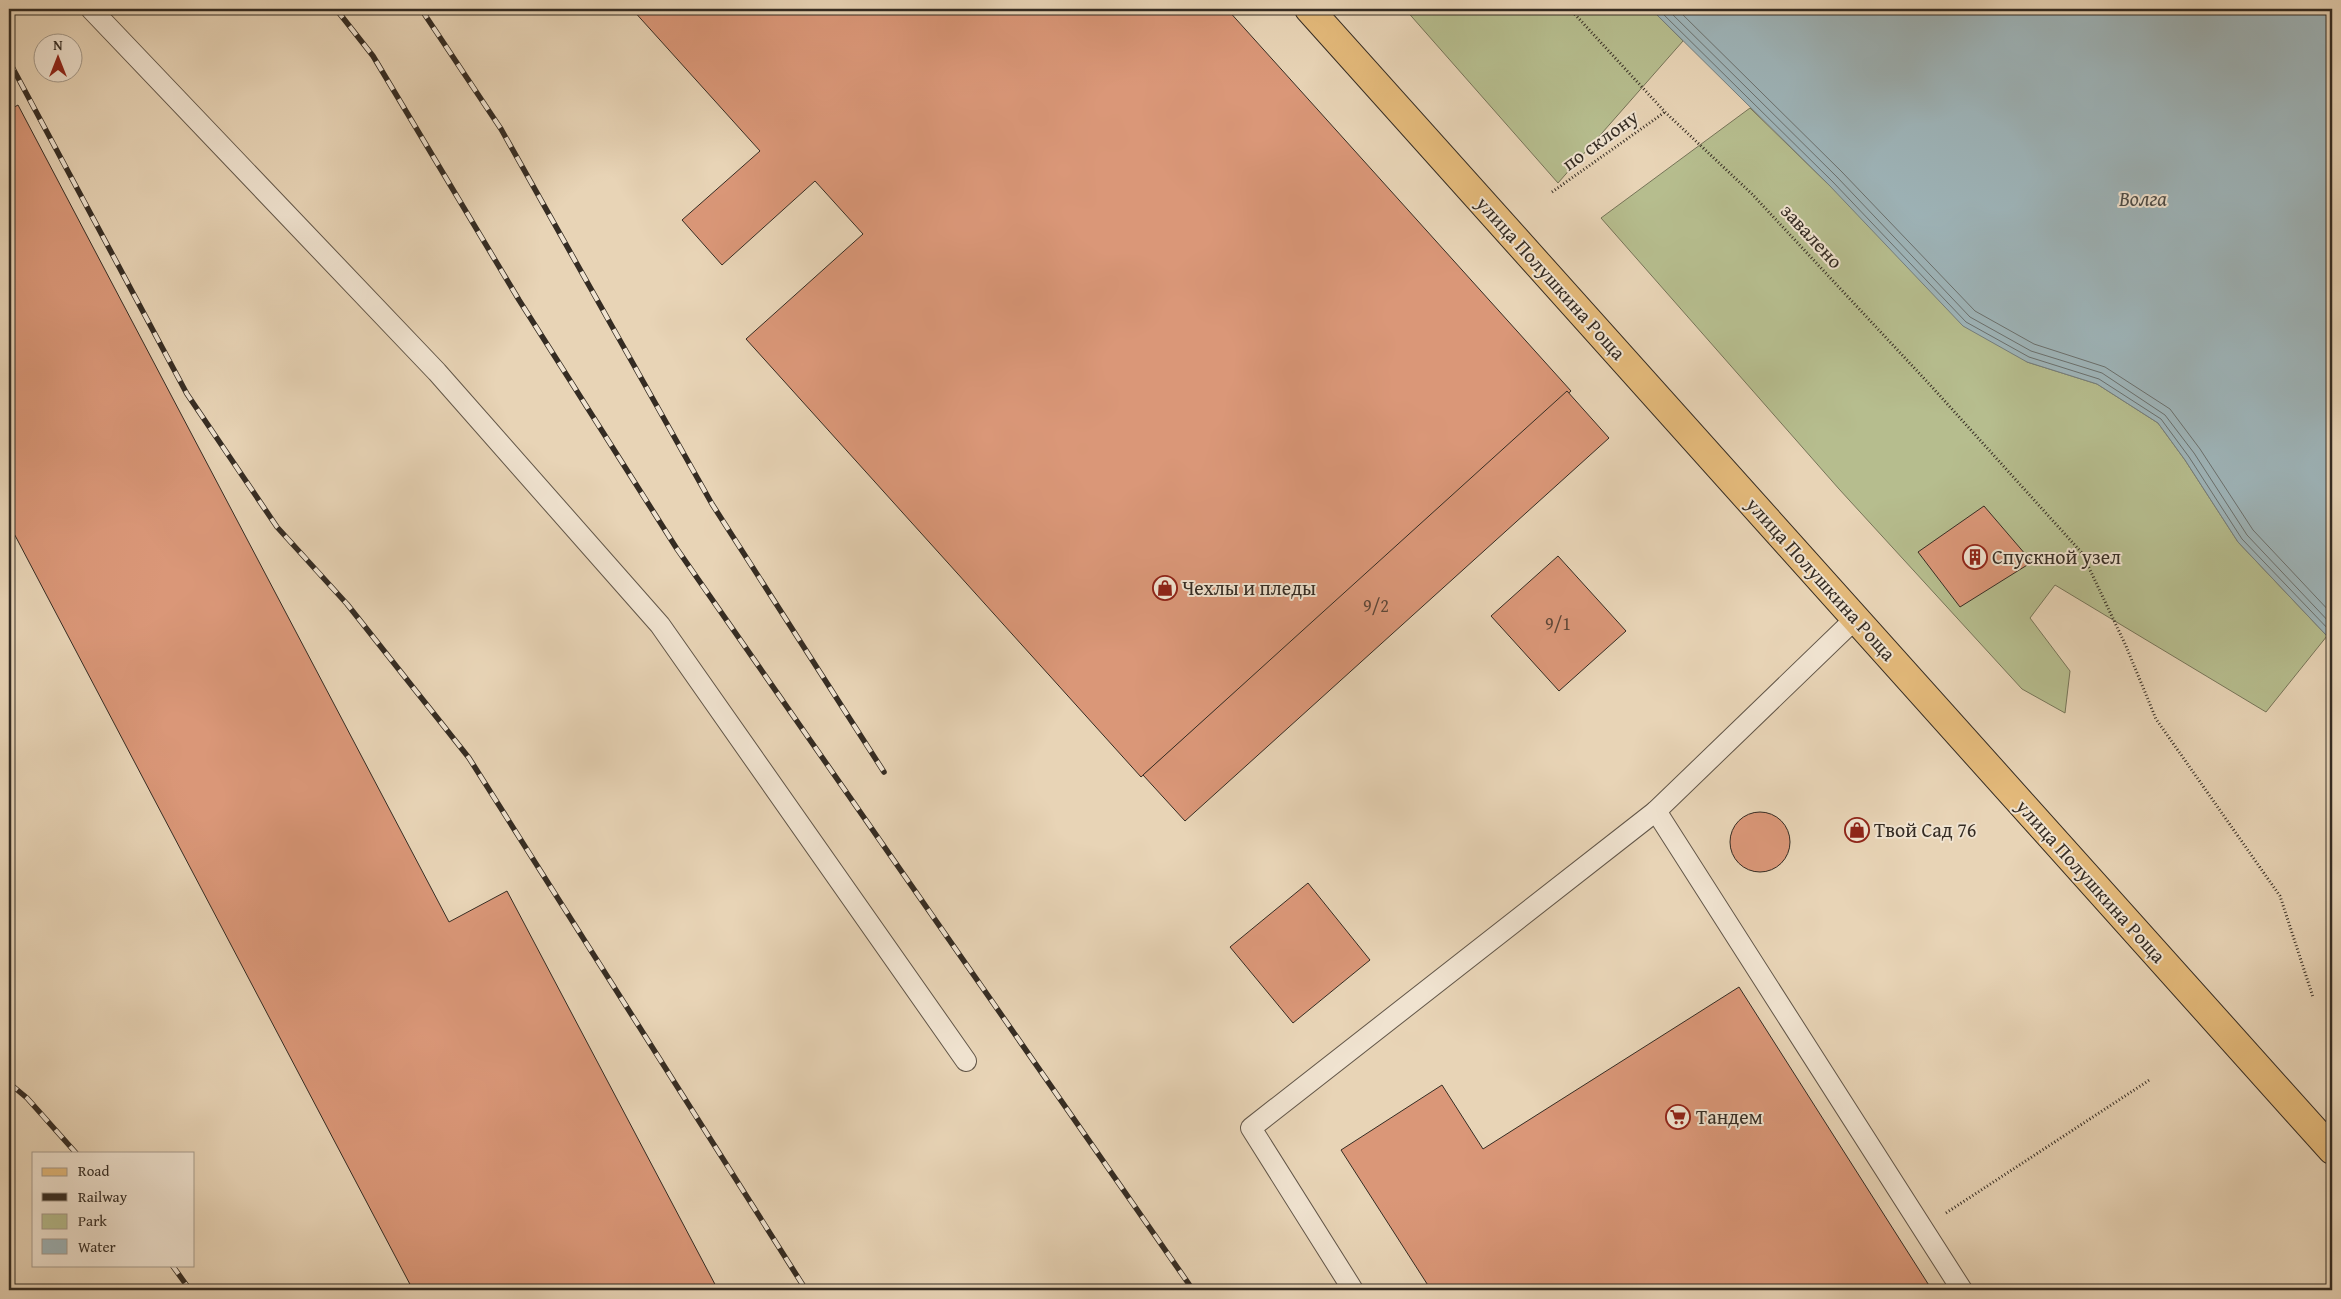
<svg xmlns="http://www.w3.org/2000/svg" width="2341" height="1299" viewBox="0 0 2341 1299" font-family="'Gentium Book Plus',serif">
<rect width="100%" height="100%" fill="#e8d4b6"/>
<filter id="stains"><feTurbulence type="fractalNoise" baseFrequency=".004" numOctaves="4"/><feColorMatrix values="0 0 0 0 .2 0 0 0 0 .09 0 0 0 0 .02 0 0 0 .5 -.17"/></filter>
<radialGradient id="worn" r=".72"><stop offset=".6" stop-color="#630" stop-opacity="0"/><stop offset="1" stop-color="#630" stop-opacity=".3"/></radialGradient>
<!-- green -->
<g fill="#b6bd8e" stroke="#767458">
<polygon points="1405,9 1651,9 1683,41 1558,183"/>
<polygon points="1750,108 1829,185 2027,362 2097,384 2158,423 2185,460 2238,542 2327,636 2266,712 2055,585 2030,618 2070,671 2065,713 2022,689 1839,489 1601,218"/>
</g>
<!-- water -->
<polygon fill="#9eb5ba" stroke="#747e7e" points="1651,9 2332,9 2332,639 2327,636 2238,542 2185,460 2158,423 2097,384 2027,362 1963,326 1829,185"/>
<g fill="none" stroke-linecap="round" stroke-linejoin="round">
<!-- shore -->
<g stroke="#6a706e" stroke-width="1">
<polyline points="1658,9 1833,182 1966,322 2029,357 2099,379 2161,419 2189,457 2242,539 2332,633"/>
<polyline points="1667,9 1837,177 1970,317 2031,351 2102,373 2165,415 2194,453 2247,535 2332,625"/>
<polyline points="1677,9 1842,172 1975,311 2034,344 2105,367 2170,409 2200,449 2253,530 2332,614"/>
</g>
</g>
<!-- building -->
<g fill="#da9778" stroke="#352c23">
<polygon points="632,9 1227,9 1571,391 1141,777 746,339 863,234 815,181 722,265 682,220 760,151"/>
<polygon points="18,105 449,922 507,891 718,1290 413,1290 9,524 9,110"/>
<polygon points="1567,391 1609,438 1185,821 1143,775"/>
<polygon points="1984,506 2032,562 1960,607 1918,552"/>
<polygon points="1558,556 1626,631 1559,691 1491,616"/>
<circle cx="1760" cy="842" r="30"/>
<polygon points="1308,883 1370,960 1293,1023 1230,947"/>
<polygon points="1739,987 1932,1290 1431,1290 1341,1150 1442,1085 1483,1149"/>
</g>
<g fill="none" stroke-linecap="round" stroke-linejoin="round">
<defs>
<g id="service">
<polyline points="91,9 437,372 660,625 966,1061"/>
<polyline points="1856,618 1656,811 1962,1290"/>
<polyline points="1353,1290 1251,1128 1656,811"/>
</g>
<polyline id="primary" points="1309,9 2332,1150"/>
</defs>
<!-- service casing -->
<use href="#service" stroke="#625648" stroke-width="22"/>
<!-- primary casing -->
<use href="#primary" stroke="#352c23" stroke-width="30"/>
<!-- path -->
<g stroke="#352c23" stroke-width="3" stroke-dasharray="1 2.5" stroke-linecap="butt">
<polyline points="1570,9 1665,112 1752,194 1932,387 2082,553 2126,646 2156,719 2280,896 2313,997"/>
<polyline points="1552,192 1665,112"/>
<polyline points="1946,1213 2151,1079"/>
</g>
<!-- service -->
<use href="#service" stroke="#f0e3d0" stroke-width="20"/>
<!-- primary -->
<use href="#primary" stroke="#e4ba7b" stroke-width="28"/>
<defs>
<g id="rail">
<polyline points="336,9 373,56 519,300 677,549 1193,1290"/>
<polyline points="421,9 501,129 712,504 884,772"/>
<polyline points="9,61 187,394 277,527 347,604 469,758 806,1290"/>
<polyline points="9,1083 27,1098 76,1153"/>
<polyline points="172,1265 190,1290"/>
</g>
</defs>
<!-- rail casing -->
<use href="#rail" stroke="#352c23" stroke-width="5.5"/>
<!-- rail -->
<use href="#rail" stroke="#f0e3d0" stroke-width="4" stroke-dasharray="11" stroke-linecap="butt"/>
</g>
<!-- icons -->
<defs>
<symbol id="building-ring" viewBox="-11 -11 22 22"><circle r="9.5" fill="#f0e3d0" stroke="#8f2418" stroke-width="1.5"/><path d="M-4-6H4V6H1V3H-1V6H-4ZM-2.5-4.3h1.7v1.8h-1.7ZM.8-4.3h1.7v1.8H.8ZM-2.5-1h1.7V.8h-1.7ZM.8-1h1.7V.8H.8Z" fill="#8f2418"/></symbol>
<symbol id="shop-ring" viewBox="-11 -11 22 22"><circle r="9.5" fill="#f0e3d0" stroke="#8f2418" stroke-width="1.5"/><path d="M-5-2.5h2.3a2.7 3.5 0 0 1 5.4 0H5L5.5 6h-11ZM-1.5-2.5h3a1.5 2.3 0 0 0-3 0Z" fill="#8f2418"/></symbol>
<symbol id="supermarket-ring" viewBox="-11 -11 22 22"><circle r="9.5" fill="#f0e3d0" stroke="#8f2418" stroke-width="1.5"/><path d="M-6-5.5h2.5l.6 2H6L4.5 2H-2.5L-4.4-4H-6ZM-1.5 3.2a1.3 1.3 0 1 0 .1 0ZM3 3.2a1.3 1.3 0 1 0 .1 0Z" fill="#8f2418"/></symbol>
</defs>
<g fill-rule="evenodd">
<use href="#building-ring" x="1961" y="543" width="28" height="28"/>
<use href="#shop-ring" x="1151" y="574" width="28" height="28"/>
<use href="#shop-ring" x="1843" y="816" width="28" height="28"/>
<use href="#supermarket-ring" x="1664" y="1103" width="28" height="28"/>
</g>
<g text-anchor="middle" stroke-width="4" stroke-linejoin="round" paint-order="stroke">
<!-- number labels -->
<g font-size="18" fill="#5e4738">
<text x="1376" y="612">9/2</text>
<text x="1558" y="630">9/1</text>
</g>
<!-- street labels -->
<g font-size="20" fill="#352c23" stroke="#f0e3d0">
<text transform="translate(1600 140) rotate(-36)" y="7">по склону</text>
<text transform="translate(1812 236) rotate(47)" y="7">завалено</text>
<text transform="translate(1551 278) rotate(48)" y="7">улица Полушкина Роща</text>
<text transform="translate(1821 579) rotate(48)" y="7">улица Полушкина Роща</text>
<text transform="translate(2091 881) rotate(48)" y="7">улица Полушкина Роща</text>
</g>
<!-- poi labels -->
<g font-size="20" fill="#352c23" stroke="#f0e3d0" text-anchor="start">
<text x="1992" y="564">Спускной узел</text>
<text x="1182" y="595">Чехлы и пледы</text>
<text x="1874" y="837">Твой Сад 76</text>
<text x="1696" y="1124">Тандем</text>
</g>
<!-- water labels -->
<g font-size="21" font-style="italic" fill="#4f4e49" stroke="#f0e3d0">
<text x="2143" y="206">Волга</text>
</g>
</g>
<!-- margin -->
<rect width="2341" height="1299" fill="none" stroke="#e8d4b6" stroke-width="30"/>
<rect x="10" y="10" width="2321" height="1279" fill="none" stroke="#352c23" stroke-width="2.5"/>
<rect x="15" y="15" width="2311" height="1269" fill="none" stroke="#352c23"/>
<!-- legend -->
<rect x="32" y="1152" width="162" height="115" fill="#f0e3d0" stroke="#a59a8b"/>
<rect x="42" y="1168" width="25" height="8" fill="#e4ba7b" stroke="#a59a8b"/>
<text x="78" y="1176" font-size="15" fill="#352c23">Road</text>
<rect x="42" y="1193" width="25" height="8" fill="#352c23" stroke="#a59a8b"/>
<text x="78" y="1202" font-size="15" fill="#352c23">Railway</text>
<rect x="42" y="1214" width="25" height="15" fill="#b6bd8e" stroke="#a59a8b"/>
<text x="78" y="1226" font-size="15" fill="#352c23">Park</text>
<rect x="42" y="1239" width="25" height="15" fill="#9eb5ba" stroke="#a59a8b"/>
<text x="78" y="1252" font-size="15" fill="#352c23">Water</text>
<!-- north arrow -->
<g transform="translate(58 58)"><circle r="24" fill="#f0e3d0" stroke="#a59a8b"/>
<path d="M0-4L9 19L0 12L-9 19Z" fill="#8f2418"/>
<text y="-8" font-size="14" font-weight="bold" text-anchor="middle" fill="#352c23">N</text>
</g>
<rect width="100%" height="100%" filter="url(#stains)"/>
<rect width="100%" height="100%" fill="url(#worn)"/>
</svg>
